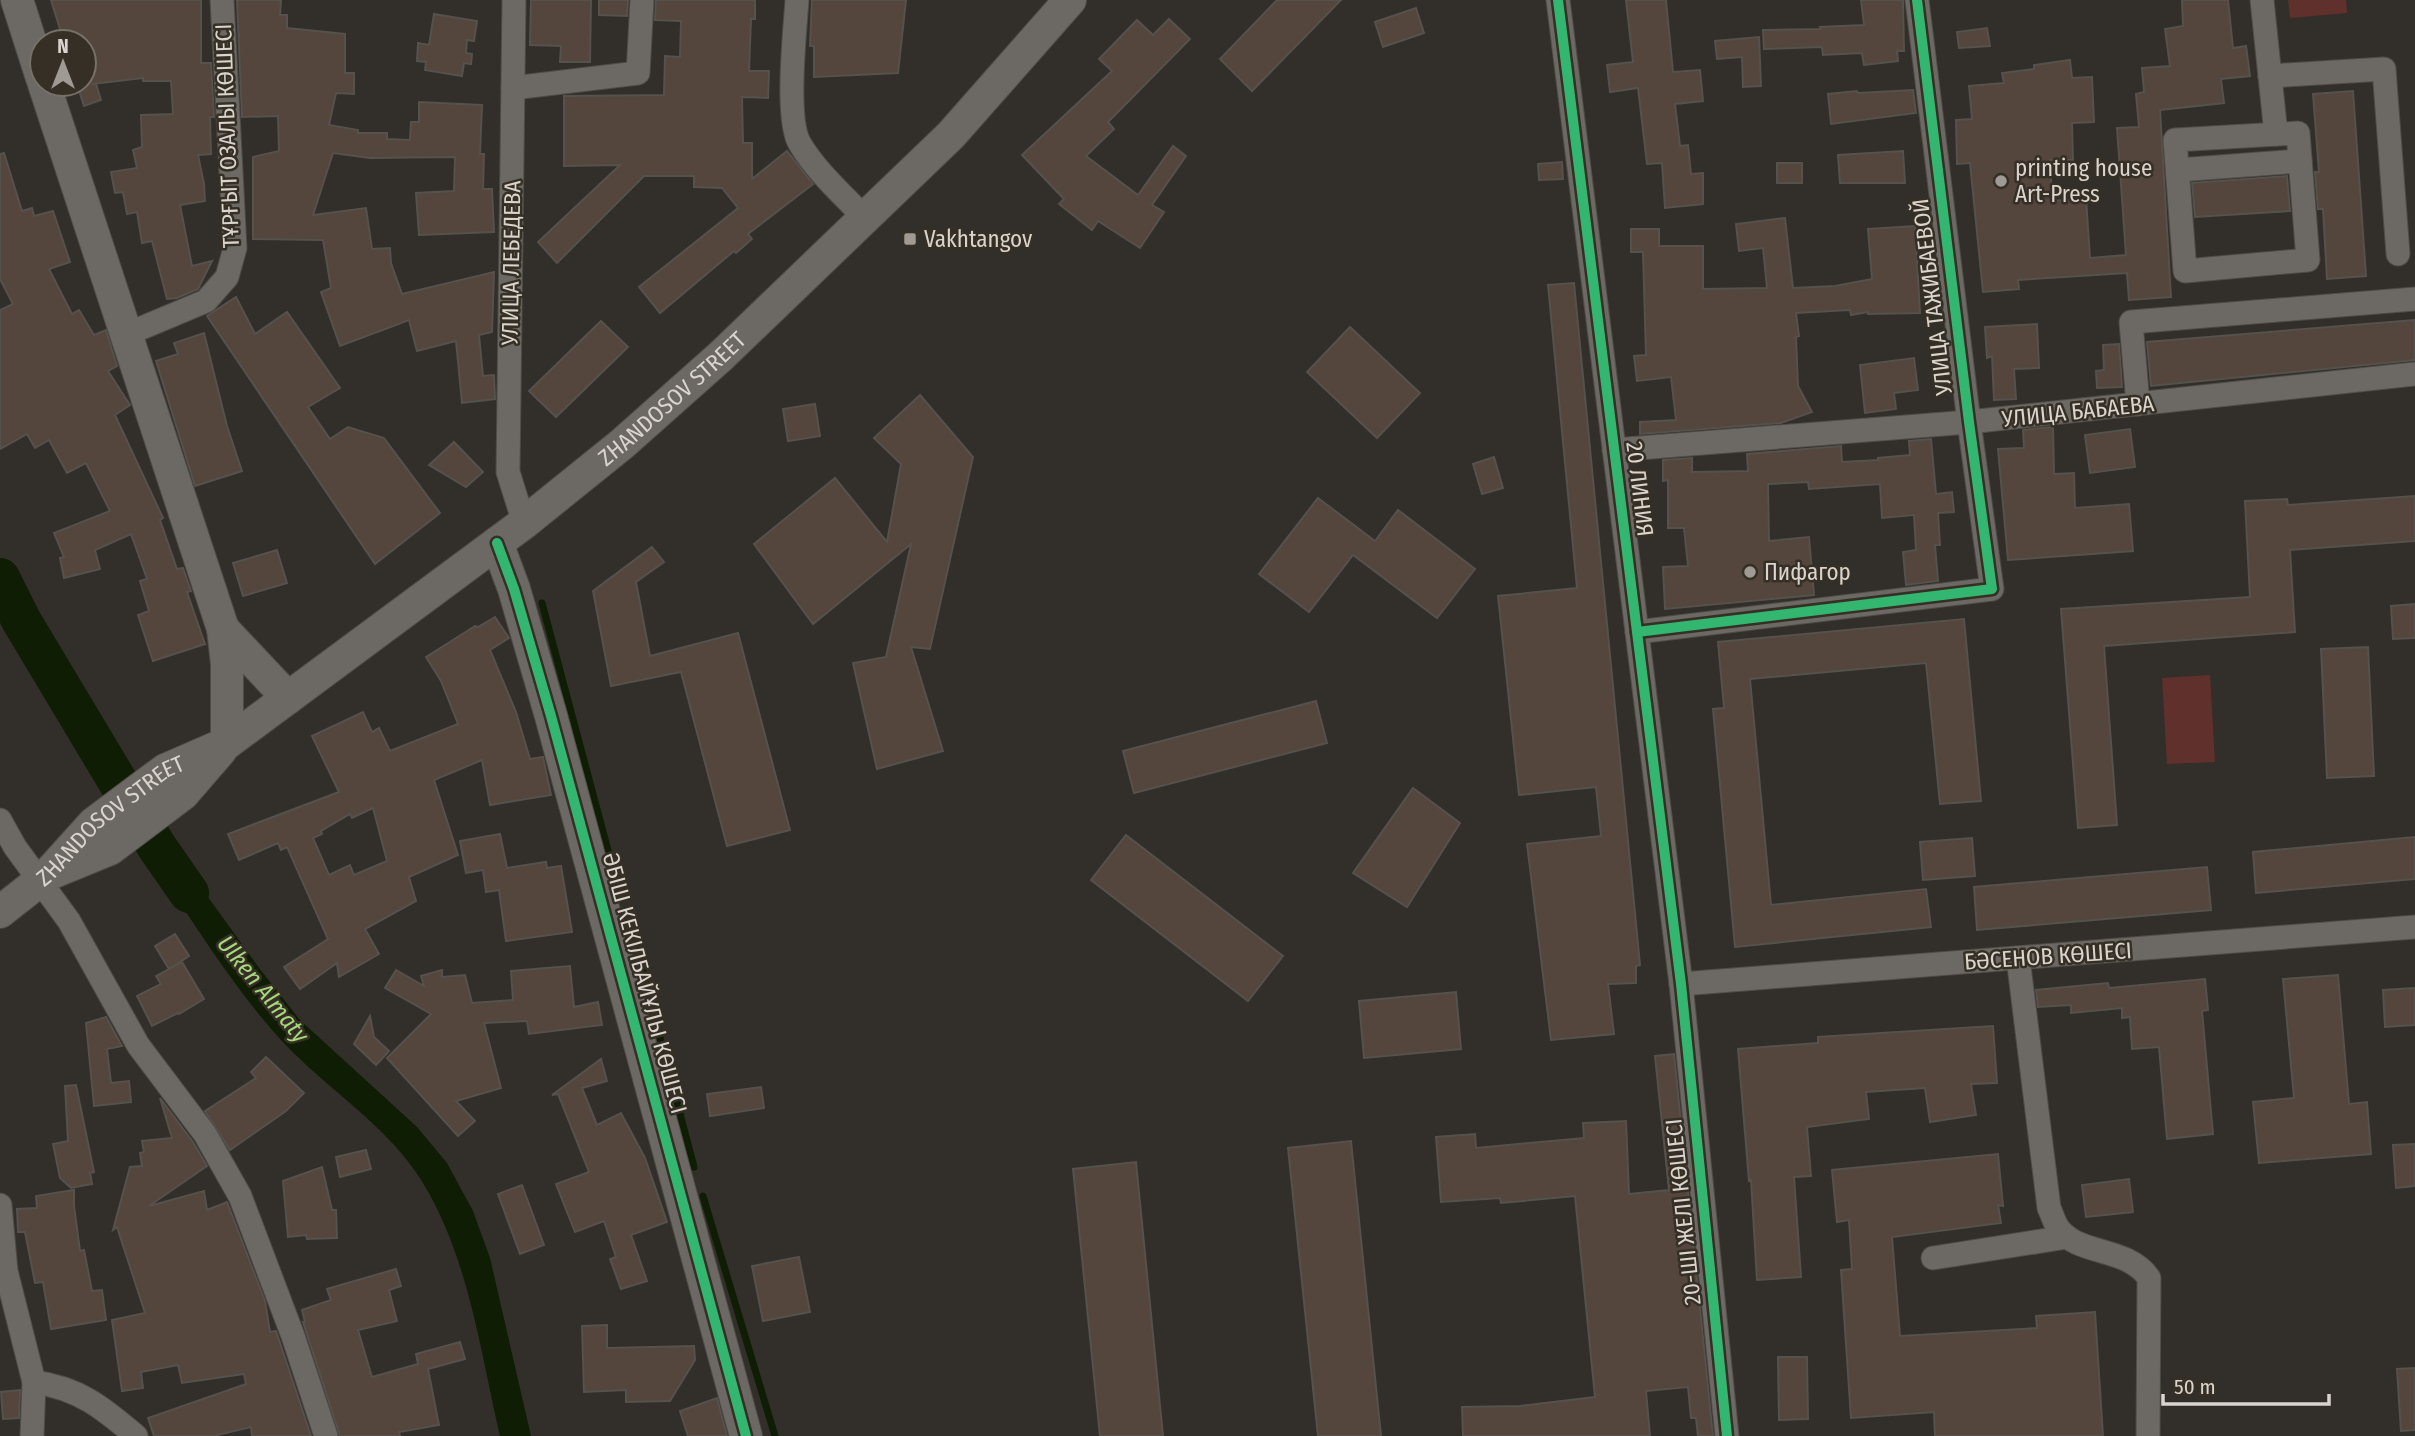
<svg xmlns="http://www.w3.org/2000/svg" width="2415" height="1436" viewBox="0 0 2415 1436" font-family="'Fira Sans Condensed',sans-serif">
<rect width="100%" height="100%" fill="#322e29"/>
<!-- green -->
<g fill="#60312c">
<polygon points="2288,0 2346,0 2347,13 2290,18"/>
<polygon points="2210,675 2215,762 2167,764 2162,678"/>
</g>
<!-- water -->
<path fill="#0f1d04" d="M167,840L259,968L300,1020L417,1127L447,1163L473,1211L490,1258L531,1436H500C480,1350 469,1259 423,1183C388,1125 326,1089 281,1040C230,984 190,916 147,854Z"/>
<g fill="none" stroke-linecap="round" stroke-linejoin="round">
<!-- stream -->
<g stroke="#0f1d04" stroke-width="7">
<polyline points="542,603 621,899"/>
<polyline points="636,946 694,1167"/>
<polyline points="703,1196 775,1436"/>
</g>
<!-- river -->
<polyline stroke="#0f1d04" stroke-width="40" points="0,578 21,620 157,847 189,893"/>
</g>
<!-- building -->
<g fill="#54463c" stroke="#55514d" stroke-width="2" fill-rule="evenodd">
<polygon points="51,0 201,0 201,63 211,63 214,117 210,117 211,154 198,155 204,184 205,201 180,205 192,266 212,261 198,289 177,298 167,299 152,241 142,243 137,212 127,214 123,192 115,193 111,172 137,168 133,150 142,147 141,115 173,114 171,81 143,81 143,78 92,84 96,84 101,100 84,106 77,84 84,84 84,42 64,42"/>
<polygon points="237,0 281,0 280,15 287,15 287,28 345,34 345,73 354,73 354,94 336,93 329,125 358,130 358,133 387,133 387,139 410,140 411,122 419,122 419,102 482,105 480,154 484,154 483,189 492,189 494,232 419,235 416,193 454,191 455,157 370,158 333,153 313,215 366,208 372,249 390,248 391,263 402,294 494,272 492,332 479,335 483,376 494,375 495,399 462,403 456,341 417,351 409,320 340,346 321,292 331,288 323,240 253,239 253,157 279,151 278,116 242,117"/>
<polygon points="531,0 591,0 590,62 560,62 561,46 530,45"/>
<polygon points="599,0 628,0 627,16 599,15"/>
<polygon points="656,0 755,0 755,19 751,19 749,71 769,71 768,98 742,97 743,143 752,143 752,179 787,151 813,184 748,234 752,239 736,253 734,251 660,313 639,287 738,208 722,188 694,187 694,176 644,176 557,263 538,242 620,165 564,166 564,96 664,95 665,56 680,57 681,21 655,20"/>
<polygon points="812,0 906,0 898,73 814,77 814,46 810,46"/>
<polygon points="1277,0 1341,0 1252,91 1220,59"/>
<polygon points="1626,0 1666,0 1673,72 1700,70 1703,101 1675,104 1680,146 1688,145 1691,174 1703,173 1703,204 1665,208 1662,163 1647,164 1638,88 1610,92 1607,65 1633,62"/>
<polygon points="1861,0 1903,0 1904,51 1897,51 1898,61 1864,65 1862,53 1823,55 1822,47 1764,49 1763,30 1821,29 1820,27 1864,25"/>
<polygon points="2182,0 2228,0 2233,48 2246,46 2250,76 2221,79 2224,103 2160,110 2171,297 2129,300 2127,273 2018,280 2019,289 1983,292 1970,163 1957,164 1956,120 1972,119 1969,86 2004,83 2002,73 2034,69 2034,65 2070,60 2072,78 2092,77 2094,122 2072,123 2073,160 2050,160 2052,201 2086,198 2090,258 2126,255 2117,128 2139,127 2136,94 2144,92 2142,68 2170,66 2165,29 2183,26"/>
<polygon points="1416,8 1424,33 1383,47 1375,22"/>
<polygon points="434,14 477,21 474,41 467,40 466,53 472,54 471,64 464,63 462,76 425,70 426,62 417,61 418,43 429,45"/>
<polygon points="1169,19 1190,39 1108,122 1114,129 1086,156 1138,195 1173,146 1186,156 1152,205 1164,212 1140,248 1098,221 1092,230 1059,204 1064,199 1022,155 1112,71 1099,59 1137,20 1153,35"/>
<polygon points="1987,28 1990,46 1959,48 1957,32"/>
<polygon points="1759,37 1761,86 1743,87 1742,57 1717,59 1715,41"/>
<polygon points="1913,90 1916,113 1831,124 1828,94 1857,91 1858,93"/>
<polygon points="2353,91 2366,276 2327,279 2323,209 2318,209 2315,172 2319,172 2313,94"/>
<polygon points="1903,151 1905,183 1840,183 1838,155"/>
<polygon points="4,153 22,211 32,208 34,216 53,211 70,262 49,269 72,314 79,310 94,335 106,330 117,366 108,371 130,405 115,415 163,518 160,520 177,569 183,568 191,591 187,592 205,644 153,661 138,615 149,611 140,581 147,579 131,534 95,550 100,569 64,578 60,558 64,557 54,533 110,511 86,463 67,473 49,440 35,448 27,434 0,449 0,310 13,304 0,279 0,154"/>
<polygon points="1562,162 1563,179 1539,180 1538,164"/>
<rect x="1777" y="163" width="25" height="20"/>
<polygon points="2287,176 2290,211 2195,217 2192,183"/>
<polygon points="1785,218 1793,288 1835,286 1872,279 1868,229 1915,226 1920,313 1868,314 1868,312 1851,315 1850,310 1796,313 1799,336 1796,337 1798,386 1812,412 1781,423 1640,434 1640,422 1676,420 1671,377 1637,381 1634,356 1646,355 1643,252 1631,252 1631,229 1659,229 1659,246 1703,246 1703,289 1767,288 1763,248 1739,251 1736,224"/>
<polygon points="1574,283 1640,965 1636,966 1636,983 1608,984 1614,1034 1551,1040 1527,844 1601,836 1596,787 1519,795 1498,596 1577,588 1548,285"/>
<polygon points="236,297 255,334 287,312 340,388 308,407 330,439 348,427 384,438 440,513 375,564 207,316"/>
<polygon points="2415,320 2415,360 2151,386 2147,342"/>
<polygon points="601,321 628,347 556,417 529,391"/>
<polygon points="2037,324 2039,368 2014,369 2016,399 1994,400 1992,356 1987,358 1985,327"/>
<polygon points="1350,327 1420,393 1377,438 1307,372"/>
<polygon points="204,333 227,426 242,471 195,486 156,361 178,354 174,343"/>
<polygon points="2119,344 2122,387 2097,388 2096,371 2104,370 2103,345"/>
<polygon points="1914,358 1918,390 1894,393 1896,409 1865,413 1860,365"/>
<polygon points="920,395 973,457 930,649 911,647 943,751 877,769 853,663 886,657 911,544 813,624 754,544 835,478 887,542 901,464 874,438"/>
<polygon points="815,404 820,436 788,441 783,409"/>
<polygon points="2053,427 2054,474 2074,473 2075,508 2129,504 2133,551 2008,560 1998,449 2024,448 2023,430"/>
<polygon points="2130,429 2135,467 2090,473 2085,435"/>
<polygon points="1931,439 1936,494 1952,492 1954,512 1938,513 1940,545 1935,545 1938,581 1906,585 1903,552 1916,550 1914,515 1882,518 1880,484 1809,489 1808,482 1768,484 1769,541 1809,537 1814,595 1665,609 1663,567 1688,566 1684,528 1668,528 1668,480 1663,481 1663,460 1692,458 1692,472 1748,471 1747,454 1841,446 1842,462 1878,460 1878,458 1910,455 1909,441"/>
<polygon points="454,442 483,472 466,487 429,465"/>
<polygon points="1494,457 1503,488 1482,494 1473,464"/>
<polygon points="2415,496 2415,541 2290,550 2295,632 2104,646 2117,825 2078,828 2061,609 2250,597 2245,501 2287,499 2288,505"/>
<polygon points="1318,498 1375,541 1398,510 1475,569 1437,618 1353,555 1309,612 1259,574"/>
<polygon points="652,547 664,562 636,582 650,656 738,633 790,830 727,846 681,672 611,686 593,591"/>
<polygon points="277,550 287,583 243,596 233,563"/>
<polygon points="2415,604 2415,638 2393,639 2391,606"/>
<path d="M495,617L509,638L490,650L516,712L530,759L543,757L551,795L490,805L482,760L434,780L458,855L409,877L416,901L365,929L379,954L339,977L337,963L300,989L284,967L328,939L287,847L281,850L278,843L239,860L228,834L339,792L312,736L363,712L372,732L379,728L390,751L458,724L441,681L426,657L475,626L478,627ZM373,808L387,861L354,875L350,865L329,875L313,838L322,834L321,831L350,814L352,818Z"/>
<polygon points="1964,619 1981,801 1940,804 1926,663 1750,679 1771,905 1926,889 1931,927 1735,947 1713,709 1724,708 1718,642"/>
<polygon points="2368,647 2374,776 2327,778 2321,649"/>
<polygon points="1316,701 1327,743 1134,793 1123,751"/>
<polygon points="1413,788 1460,823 1407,907 1353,873"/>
<polygon points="500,834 507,868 546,862 547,868 561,866 572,932 506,941 499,890 486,892 483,870 466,873 460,841"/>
<polygon points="1126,835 1283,956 1248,1001 1091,880"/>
<polygon points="2415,837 2415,879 2256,893 2253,852"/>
<polygon points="1972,838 1975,876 1923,880 1920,842"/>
<polygon points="2207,867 2211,910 1977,930 1974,887"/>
<polygon points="175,934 189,956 169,969 155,946"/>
<polygon points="182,962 204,999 179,1014 178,1013 152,1026 137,996 161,984 156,976"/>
<polygon points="570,966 574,1007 598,1002 602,1025 529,1034 527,1021 484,1023 501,1088 456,1101 475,1121 458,1136 387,1058 431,1014 385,988 396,970 424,986 421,976 442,970 442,977 465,975 472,1003 513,1000 511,971"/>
<polygon points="2338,975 2349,1104 2367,1102 2371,1154 2259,1163 2253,1102 2294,1098 2283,979"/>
<polygon points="2205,979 2208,1010 2202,1011 2213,1134 2167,1139 2159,1047 2132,1049 2130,1017 2122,1018 2122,1008 2071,1013 2071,1005 2038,1007 2036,990 2108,983 2109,988"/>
<polygon points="2415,988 2415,1025 2385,1027 2383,990"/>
<polygon points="1456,992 1461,1049 1364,1058 1359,1001"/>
<polygon points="370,1016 374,1037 389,1051 376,1065 354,1044"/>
<polygon points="106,1017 122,1046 107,1049 111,1083 129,1081 131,1102 94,1106 86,1023"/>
<polygon points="1993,1026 1997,1083 1971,1084 1976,1115 1930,1122 1925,1088 1866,1092 1869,1119 1807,1127 1811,1176 1794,1177 1801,1277 1757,1280 1751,1180 1749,1181 1738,1049 1818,1043 1818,1037"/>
<polygon points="1674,1054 1713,1436 1698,1436 1696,1418 1691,1418 1688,1387 1646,1391 1650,1436 1463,1436 1462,1407 1520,1406 1595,1397 1575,1196 1501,1203 1500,1198 1441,1202 1436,1137 1475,1134 1476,1148 1584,1138 1583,1123 1626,1121 1629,1194 1669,1190 1655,1056"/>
<polygon points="266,1057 304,1093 286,1111 230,1150 205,1111 256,1078 251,1072"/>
<polygon points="601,1059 607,1081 582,1088 597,1125 621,1113 645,1158 667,1222 631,1235 647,1281 621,1289 610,1259 616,1257 604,1221 575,1232 556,1184 589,1172 558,1094 552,1095"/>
<polygon points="76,1085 94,1172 90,1173 92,1184 71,1188 60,1178 53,1144 68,1141 65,1086"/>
<polygon points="761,1087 764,1108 710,1116 707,1094"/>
<polygon points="160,1098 193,1142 207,1166 149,1206 204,1191 207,1210 227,1202 265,1301 270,1332 276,1331 311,1436 252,1436 251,1427 213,1436 154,1436 148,1418 246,1384 244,1374 182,1383 178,1365 141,1372 143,1388 122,1391 112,1320 145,1313 117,1227 113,1230 130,1167 142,1166 140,1153 144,1152 142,1141 172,1138"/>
<polygon points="1351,1141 1381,1436 1318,1436 1288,1148"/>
<polygon points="2415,1144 2415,1186 2396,1188 2393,1145"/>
<polygon points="366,1150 371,1169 340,1177 336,1157"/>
<polygon points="1998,1154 2003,1206 1998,1205 2001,1223 1892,1237 1900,1336 2037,1328 2036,1316 2095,1312 2103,1436 1935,1436 1934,1412 1851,1418 1841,1270 1852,1269 1849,1220 1837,1222 1832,1170"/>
<polygon points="1136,1162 1163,1436 1100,1436 1073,1169"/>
<polygon points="322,1167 332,1210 336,1210 337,1238 307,1239 306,1235 288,1237 283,1181"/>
<polygon points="2129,1179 2133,1212 2086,1217 2082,1185"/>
<polygon points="522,1185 544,1245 520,1254 498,1194"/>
<polygon points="74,1190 74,1206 80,1251 84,1250 92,1291 102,1290 106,1320 51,1329 43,1282 35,1283 25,1232 18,1232 17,1209 37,1208 36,1196"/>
<polygon points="799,1257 810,1312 763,1321 752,1266"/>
<polygon points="396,1269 401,1286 389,1290 397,1321 358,1330 372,1377 418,1364 416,1354 460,1342 465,1359 428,1369 439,1425 399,1432 400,1436 340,1436 303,1322 305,1322 302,1310 331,1300 327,1289"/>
<polygon points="607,1325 607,1348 694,1346 695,1360 670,1401 626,1402 626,1390 584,1392 582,1326"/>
<polygon points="1778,1357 1807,1357 1808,1419 1779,1420"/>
<polygon points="2415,1368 2415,1430 2401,1431 2397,1369"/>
<polygon points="20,1390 19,1418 3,1419 1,1392"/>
<polygon points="717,1398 727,1436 688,1436 680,1411"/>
</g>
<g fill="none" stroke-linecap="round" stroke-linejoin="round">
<defs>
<g id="street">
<polyline points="514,0 508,472 524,523"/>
<path d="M797,0C795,31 785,120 800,144C816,171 842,194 864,217"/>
<polyline points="1558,0 1681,984 1727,1436"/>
<polyline points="2262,0 2276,134"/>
<polyline points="2270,76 2384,69 2398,254"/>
<polyline points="513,88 638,73 642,0"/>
<polygon points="2298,133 2308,260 2185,271 2175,140"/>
<polyline points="2178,170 2300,161"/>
<polyline points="125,335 206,301 227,277 235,248 222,0"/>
<polyline points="2138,404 2131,322 2415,299"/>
<polyline points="1614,450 1969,422 2415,374"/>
<polyline points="1637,632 1992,589 1969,422 1917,0"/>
<polyline points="0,820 15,847 69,921 138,1045 205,1134 240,1196 293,1336 326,1436"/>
<path d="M2018,958L2049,1208C2052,1214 2054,1222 2058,1228C2078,1256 2127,1246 2149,1278L2148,1436"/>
<polyline points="1681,984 2415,927"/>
<polyline points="0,1205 6,1271 34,1382 32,1436"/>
<polyline points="1933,1258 2067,1237"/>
<path d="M34,1382C79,1388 103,1408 136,1436"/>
</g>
<g id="secondary">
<polyline points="17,0 42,78"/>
<polyline points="44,84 223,629 227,664 227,743"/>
<polyline points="497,543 514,589 551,716 746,1436"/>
<polyline points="223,629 288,698"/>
<polyline points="54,872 110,849 183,794 221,750"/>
<path id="s1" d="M0,912L47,875L94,823L165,770L227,743L524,523L622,444L721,356L951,135L1070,0"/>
</g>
</defs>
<!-- street casing -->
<use href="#street" stroke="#4f4c47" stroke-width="25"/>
<!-- secondary casing -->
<use href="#secondary" stroke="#4f4c47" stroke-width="34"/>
<!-- street -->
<use href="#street" stroke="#6c6964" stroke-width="23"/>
<!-- secondary -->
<use href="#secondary" stroke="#6c6964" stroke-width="32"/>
<defs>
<g id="cycleway">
<polyline points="1558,0 1681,984 1727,1436"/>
<polyline points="497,543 514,589 551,716 746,1436"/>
<polyline points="1637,632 1992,589 1969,422 1917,0"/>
</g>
</defs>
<!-- cycleway casing -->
<use href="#cycleway" stroke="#362f25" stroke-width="15"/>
<!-- cycleway -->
<use href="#cycleway" stroke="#33b770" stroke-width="10"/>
</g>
<!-- markers -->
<g fill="#9f9a94" stroke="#362f25" stroke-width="2.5">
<circle cx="2001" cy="181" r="7"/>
<rect x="903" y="232" width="14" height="14" rx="3.5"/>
<circle cx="1750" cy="572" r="7"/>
</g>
<g text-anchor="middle" stroke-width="5" stroke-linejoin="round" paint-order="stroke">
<!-- street labels -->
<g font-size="23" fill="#d9d4ce" stroke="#362f25">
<text transform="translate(227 136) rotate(-92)" y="8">ТҰРҒЫТ ОЗАЛЫ КӨШЕСІ</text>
<text transform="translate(511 263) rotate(-89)" y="8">УЛИЦА ЛЕБЕДЕВА</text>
<text transform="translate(1932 297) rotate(-97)" y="8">УЛИЦА ТАЖИБАЕВОЙ</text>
<text dy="8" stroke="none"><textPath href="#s1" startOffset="849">ZHANDOSOV STREET</textPath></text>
<text transform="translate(2078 411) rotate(-6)" y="8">УЛИЦА БАБАЕВА</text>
<text transform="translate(1640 489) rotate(83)" y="8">20 ЛИНИЯ</text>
<text dy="8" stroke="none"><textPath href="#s1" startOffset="144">ZHANDOSOV STREET</textPath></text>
<text transform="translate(2048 956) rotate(-4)" y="8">БӘСЕНОВ КӨШЕСІ</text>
<text transform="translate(645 983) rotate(75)" y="8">ӘБІШ КЕКІЛБАЙҰЛЫ КӨШЕСІ</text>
<text transform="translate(1683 1212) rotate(-96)" y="8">20-ШІ ЖЕЛІ КӨШЕСІ</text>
</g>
<!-- poi labels -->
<g font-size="23" fill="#d9d4ce" stroke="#362f25" text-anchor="start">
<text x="2015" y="176">printing house<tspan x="2015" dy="26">Art-Press</tspan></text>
<text x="924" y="247">Vakhtangov</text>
<text x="1764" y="580">Пифагор</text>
</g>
<!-- water labels -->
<g font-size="24" font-style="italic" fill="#a6d87c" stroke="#362f25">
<text transform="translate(263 989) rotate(51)" y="8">Ulken Almaty</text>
</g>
</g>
<!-- north arrow -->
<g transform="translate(63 63)"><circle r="33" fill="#362f25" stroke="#777169" stroke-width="2"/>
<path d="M0-5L12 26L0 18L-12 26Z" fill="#9f9a94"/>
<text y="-10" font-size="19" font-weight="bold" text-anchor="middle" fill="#d9d4ce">N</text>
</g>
<!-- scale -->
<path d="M2163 1394v10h166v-10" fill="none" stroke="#d9d4ce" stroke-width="3.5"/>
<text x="2174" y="1394" font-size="21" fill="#d9d4ce" stroke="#362f25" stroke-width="5" paint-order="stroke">50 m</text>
</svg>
